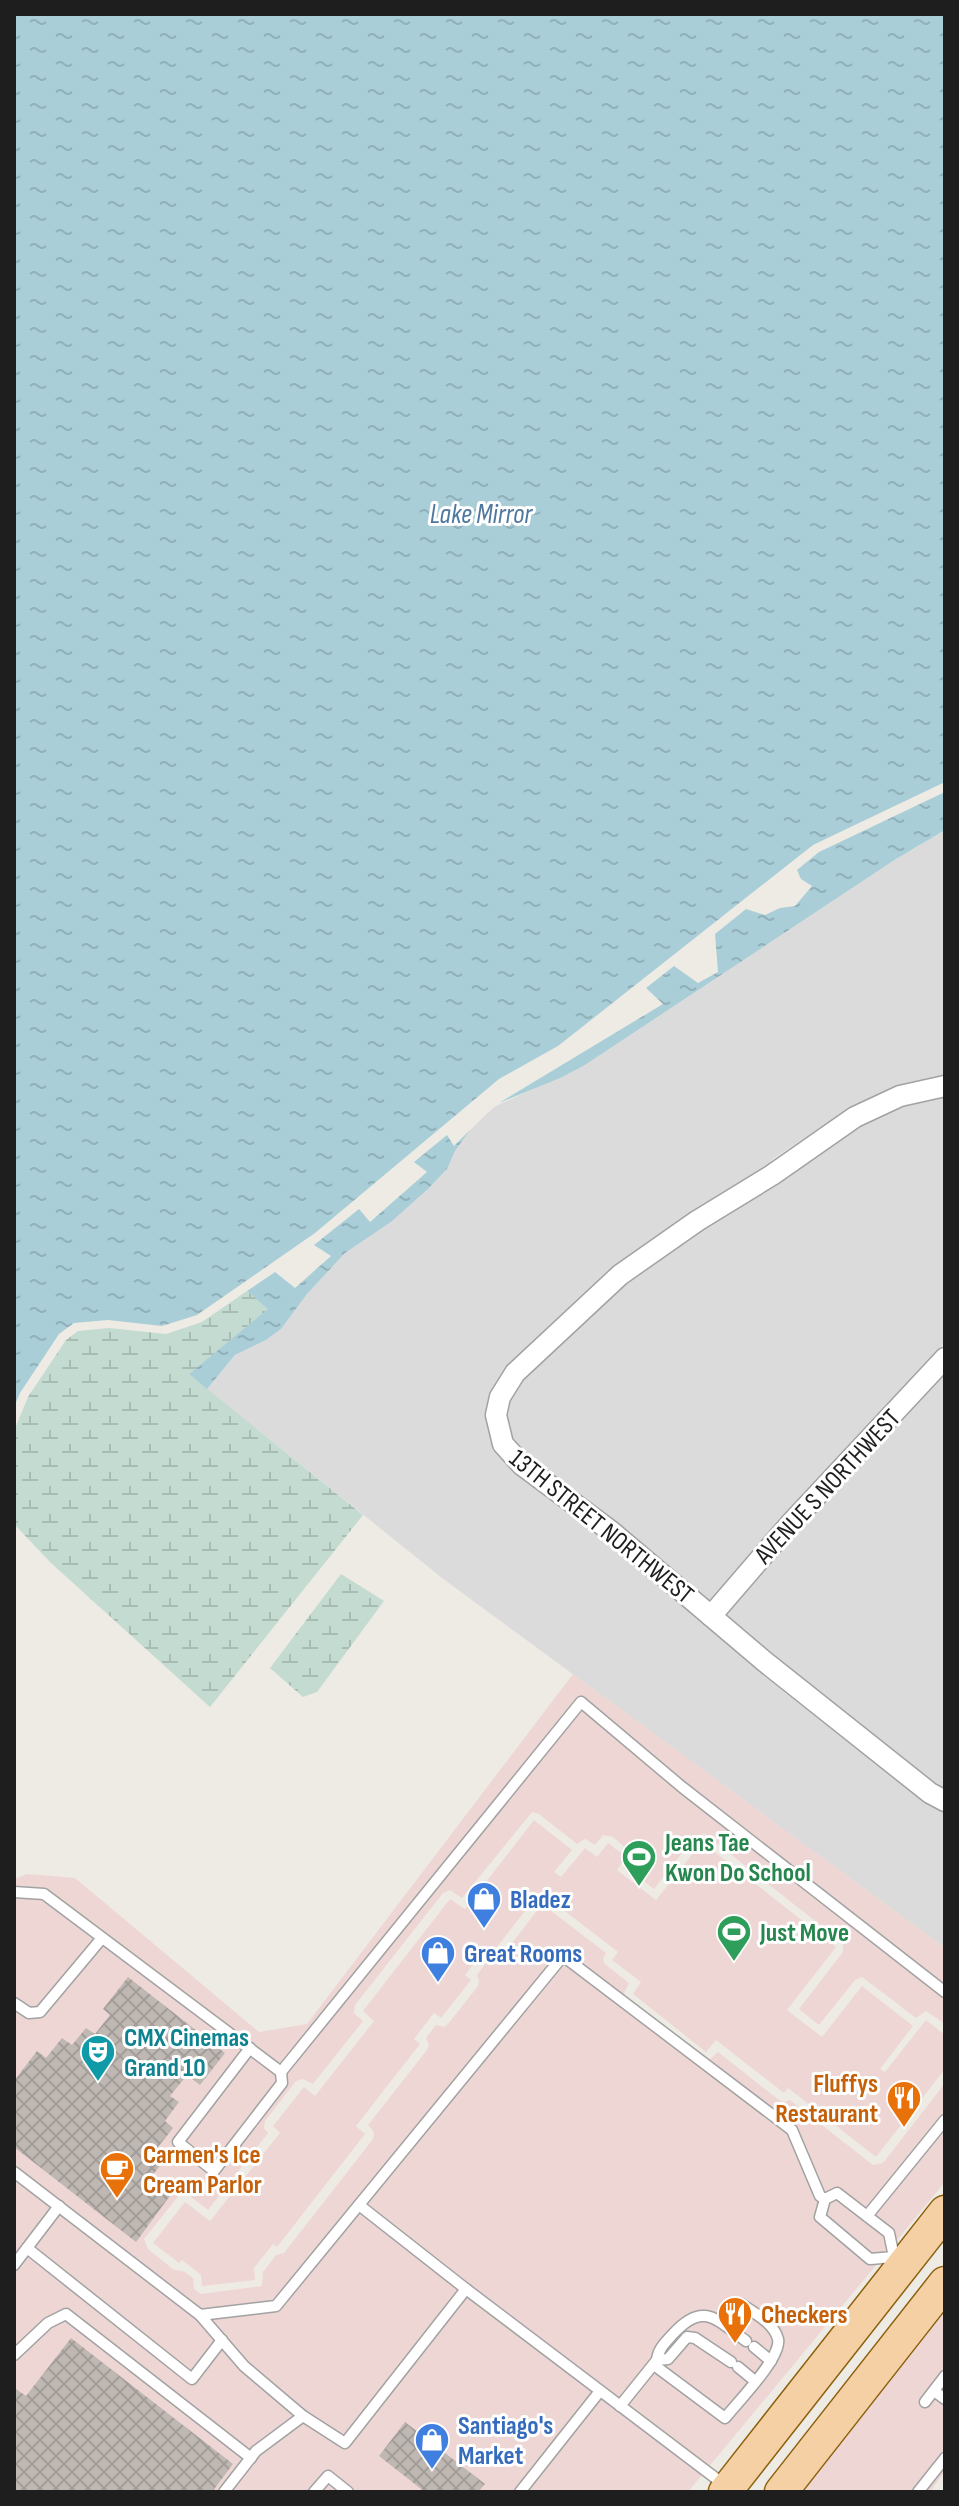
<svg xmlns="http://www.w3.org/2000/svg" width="959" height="2506" viewBox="0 0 959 2506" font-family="'Sofia Sans Condensed',sans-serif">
<defs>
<pattern id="wetland-marsh" width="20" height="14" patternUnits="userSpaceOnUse" patternTransform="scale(2)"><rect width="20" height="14" fill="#c3dbd0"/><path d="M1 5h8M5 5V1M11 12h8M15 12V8" fill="none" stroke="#a7bcb2"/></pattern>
<pattern id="water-ripples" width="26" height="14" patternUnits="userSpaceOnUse" patternTransform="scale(2)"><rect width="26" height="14" fill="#a9ced8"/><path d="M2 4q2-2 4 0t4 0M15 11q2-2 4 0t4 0" fill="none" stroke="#91b0b9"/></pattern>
<pattern id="building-cross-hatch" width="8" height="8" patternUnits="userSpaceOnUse" patternTransform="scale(2)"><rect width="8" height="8" fill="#beb7b2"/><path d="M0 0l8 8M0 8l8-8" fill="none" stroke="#a39d99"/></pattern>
</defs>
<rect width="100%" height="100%" fill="#eeebe5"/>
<!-- residential -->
<g fill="#dcdbdb">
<polygon points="945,830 945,1075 895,1087 850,1108 774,1158 765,1167 690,1213 614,1267 507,1366 490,1393 486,1415 495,1450 516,1473 607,1539 925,1800 945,1811 945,1948 442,1578 207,1389 235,1355 266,1340 281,1329 307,1294 345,1253 391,1222 428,1189 447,1169 455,1151 470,1130 494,1107 585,1065 896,859"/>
<polygon points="945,1096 945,1342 783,1516 710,1602 618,1525 528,1458 512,1440 507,1425 509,1402 523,1380 611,1296 703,1229 778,1183 861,1125 904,1106"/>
<polygon points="945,1374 945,1791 725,1615 799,1530"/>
</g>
<!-- commercial -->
<g fill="#eed6d5">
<polygon points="573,1674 945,1948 945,2024 926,2011 916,2018 862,1977 855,1980 819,2025 799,2009 843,1952 843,1943 705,1834 695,1836 654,1889 629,1869 635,1861 634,1855 613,1837 603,1835 595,1845 585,1839 577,1844 539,1814 532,1812 462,1898 450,1890 443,1893 355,2005 354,2013 363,2021 313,2084 303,2079 296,2081 265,2121 264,2128 268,2133 208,2210 187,2194 180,2194 144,2239 148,2249 174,2270 183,2271 193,2278 194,2289 201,2294 262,2286 263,2272 276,2255 284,2253 373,2139 374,2132 368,2125 427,2050 429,2045 426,2038 436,2025 444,2027 448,2024 478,1986 479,1981 477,1975 488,1960 495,1961 500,1959 542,1904 606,1953 603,1959 605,1964 629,1983 624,1993 628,2000 704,2059 709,2060 718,2052 779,2100 784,2102 790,2100 873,2165 883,2163 945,2083 945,2182 688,2492 14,2492 14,1879 27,1874 75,1878 259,2032 307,2024"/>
<polygon points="534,1820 572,1850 554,1872 561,1877 585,1848 597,1857 608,1843 626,1857 617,1870 656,1900 702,1842 836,1947 787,2010 822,2037 862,1986 913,2026 880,2069 885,2072 926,2020 945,2035 945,2069 876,2157 788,2088 784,2093 716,2040 706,2052 633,1994 641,1982 612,1960 618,1952 540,1892 492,1953 486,1948 465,1975 471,1980 441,2018 434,2013 414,2039 420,2044 356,2126 365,2134 277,2247 273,2244 254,2268 255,2280 202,2286 201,2275 182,2260 179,2263 153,2243 185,2202 210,2221 280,2133 273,2126 304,2087 315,2096 374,2021 363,2011 450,1899 465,1909"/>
<polygon points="945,2307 945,2471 930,2492 800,2492"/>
</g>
<!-- wetland -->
<g fill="url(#wetland-marsh)">
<polygon points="247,1291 269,1309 189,1374 363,1515 210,1707 51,1563 14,1524 14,1431 28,1397 66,1340 78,1331 109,1328 166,1334 202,1322"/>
<polygon points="341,1574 384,1601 317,1692 303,1697 270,1668"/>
</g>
<!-- water -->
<g fill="url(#water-ripples)">
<polygon points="14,14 945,14 945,782 813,845 558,1046 499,1079 315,1233 197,1315 162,1326 108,1320 74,1323 59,1334 20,1393 14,1407"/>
<polygon points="945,792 945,830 896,859 585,1065 560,1078 499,1103 663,1004 646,988 674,966 698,983 718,972 715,934 746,909 765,915 780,908 795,906 812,886 801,879 797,870 819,852"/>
<polygon points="470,1130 455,1151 447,1169 428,1189 391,1222 345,1253 307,1294 281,1329 266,1340 235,1355 207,1389 189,1374 268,1309 247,1291 275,1272 295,1288 331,1256 314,1245 359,1209 370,1222 427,1172 414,1162 447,1135 454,1146"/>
</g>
<!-- building -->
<g fill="url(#building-cross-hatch)">
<polygon points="128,1977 225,2053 200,2085 187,2075 170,2096 179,2102 165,2121 173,2128 158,2147 168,2155 152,2176 172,2193 136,2242 14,2147 14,2081 37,2051 46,2058 62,2038 72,2045 86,2028 95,2034 110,2015 103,2009"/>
<polygon points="71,2338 233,2464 212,2492 14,2492 14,2392 16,2389 26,2396"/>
<polygon points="405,2422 485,2484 478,2492 425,2492 379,2456"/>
</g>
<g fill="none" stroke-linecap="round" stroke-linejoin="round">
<defs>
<g id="service">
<polyline points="14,1892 44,1894 281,2072 581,1702 682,1787 945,1992"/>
<polyline points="14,2003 29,2013 40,2012 102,1938"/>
<polyline points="250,2048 178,2142 214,2171 282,2083 281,2072"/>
<polyline points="14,2172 200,2315 276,2306 563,1956 792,2130 820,2196 825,2199"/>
<polyline points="359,2205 466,2289"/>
<polyline points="867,2216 945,2120"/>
<polyline points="27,2248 192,2379 222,2340"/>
<polyline points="894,2257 870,2259 820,2217 825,2199 837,2193 889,2233 894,2257 899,2261"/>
<polyline points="14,2265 59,2206"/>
<polyline points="200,2315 244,2366 303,2416"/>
<polyline points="754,2347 771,2361"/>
<polyline points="14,2355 48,2323 66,2314 251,2458"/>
<polyline points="657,2360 668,2359 687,2337 695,2338 731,2362"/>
<path d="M654,2365L725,2418C737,2403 782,2357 778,2339C774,2323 753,2312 741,2304"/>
<polyline points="738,2367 755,2381"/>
<polyline points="934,2391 945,2399"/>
<polyline points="925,2402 945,2376"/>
<path d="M620,2406L657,2360C658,2349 665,2343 673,2334C703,2301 716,2319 746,2341"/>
<polyline points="224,2492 256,2451 303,2416 345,2443 466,2289 726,2486"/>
<polyline points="314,2492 328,2476 348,2492"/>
<polyline points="520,2492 600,2391"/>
<polyline points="918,2492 945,2458"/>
</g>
<g id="minor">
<polyline points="945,1086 900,1096 855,1117 772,1175 697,1221 620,1275 515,1373 500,1397 496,1415 503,1444 522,1465 612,1532 764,1661 930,1793 945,1801"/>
<polyline points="711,1616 791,1523 945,1358"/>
</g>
<g id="primary">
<polyline points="725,2492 945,2212"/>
<polyline points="781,2492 945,2283"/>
</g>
</defs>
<!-- service casing -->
<use href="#service" stroke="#a2a2a2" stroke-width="13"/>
<!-- minor casing -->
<use href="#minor" stroke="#a2a2a2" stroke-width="23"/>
<!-- primary casing -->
<use href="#primary" stroke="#8c600c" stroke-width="35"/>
<!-- service -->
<use href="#service" stroke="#fff" stroke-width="10"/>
<!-- minor -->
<use href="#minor" stroke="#fff" stroke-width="20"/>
<!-- primary -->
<use href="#primary" stroke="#f4d0a4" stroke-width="32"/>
</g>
<!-- icons -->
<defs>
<symbol id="stadium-pin" viewBox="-11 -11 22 30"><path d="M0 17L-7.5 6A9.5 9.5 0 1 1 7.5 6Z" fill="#2e9e5b" stroke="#fff"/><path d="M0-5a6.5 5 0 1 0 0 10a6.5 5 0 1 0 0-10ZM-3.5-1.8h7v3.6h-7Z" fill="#fff"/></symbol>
<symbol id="shop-pin" viewBox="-11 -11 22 30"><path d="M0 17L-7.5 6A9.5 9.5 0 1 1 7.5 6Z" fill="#3f7fe0" stroke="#fff"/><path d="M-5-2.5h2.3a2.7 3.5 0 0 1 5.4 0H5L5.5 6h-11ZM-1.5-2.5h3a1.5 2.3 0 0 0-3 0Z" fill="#fff"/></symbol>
<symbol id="theatre-pin" viewBox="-11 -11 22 30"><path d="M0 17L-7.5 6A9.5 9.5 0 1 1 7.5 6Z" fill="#0f9aa8" stroke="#fff"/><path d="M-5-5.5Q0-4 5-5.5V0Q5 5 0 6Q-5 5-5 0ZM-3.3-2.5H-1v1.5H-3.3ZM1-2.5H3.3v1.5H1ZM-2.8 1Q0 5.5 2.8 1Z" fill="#fff"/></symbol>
<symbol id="restaurant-pin" viewBox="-11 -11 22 30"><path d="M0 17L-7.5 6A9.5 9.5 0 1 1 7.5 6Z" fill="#e8710a" stroke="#fff"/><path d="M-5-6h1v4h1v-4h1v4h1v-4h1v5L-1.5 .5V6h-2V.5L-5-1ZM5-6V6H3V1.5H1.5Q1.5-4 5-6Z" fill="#fff"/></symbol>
<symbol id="cafe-pin" viewBox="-11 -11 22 30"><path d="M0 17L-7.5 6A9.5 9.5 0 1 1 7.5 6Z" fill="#e8710a" stroke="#fff"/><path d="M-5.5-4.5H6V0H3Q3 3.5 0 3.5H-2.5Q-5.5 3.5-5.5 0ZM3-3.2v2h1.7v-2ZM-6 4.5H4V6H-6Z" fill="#fff"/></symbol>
</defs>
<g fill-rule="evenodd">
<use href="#stadium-pin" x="619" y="1837" width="40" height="54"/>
<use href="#shop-pin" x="464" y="1879" width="40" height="54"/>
<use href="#stadium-pin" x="714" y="1912" width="40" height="54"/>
<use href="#shop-pin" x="418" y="1933" width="40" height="54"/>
<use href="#theatre-pin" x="78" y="2032" width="40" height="54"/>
<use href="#restaurant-pin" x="884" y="2078" width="40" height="54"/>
<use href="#cafe-pin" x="97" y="2149" width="40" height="54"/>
<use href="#restaurant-pin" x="715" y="2294" width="40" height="54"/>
<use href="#shop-pin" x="412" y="2420" width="40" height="54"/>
</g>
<g text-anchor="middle" stroke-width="6" stroke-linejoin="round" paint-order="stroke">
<!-- street labels -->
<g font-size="26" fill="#1e1e1e" stroke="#fff">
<text transform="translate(827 1486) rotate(-47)" y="9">AVENUE S NORTHWEST</text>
<text transform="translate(602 1526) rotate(39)" y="9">13TH STREET NORTHWEST</text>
</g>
<!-- leisure labels -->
<g font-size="26" font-weight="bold" fill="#27864d" stroke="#fff" text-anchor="start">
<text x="665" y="1851">Jeans Tae<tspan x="665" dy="30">Kwon Do School</tspan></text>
<text x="760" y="1941">Just Move</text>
</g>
<!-- shop labels -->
<g font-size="26" font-weight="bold" fill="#366cbe" stroke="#fff" text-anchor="start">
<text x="510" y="1908">Bladez</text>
<text x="464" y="1962">Great Rooms</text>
<text x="458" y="2434">Santiago's<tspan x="458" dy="30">Market</tspan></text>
</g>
<!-- culture labels -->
<g font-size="26" font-weight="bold" fill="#0d838f" stroke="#fff" text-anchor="start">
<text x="124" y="2046">CMX Cinemas<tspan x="124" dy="30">Grand 10</tspan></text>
</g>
<!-- food labels -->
<g font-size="26" font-weight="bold" fill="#c56008" stroke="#fff" text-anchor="start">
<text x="878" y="2092" text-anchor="end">Fluffys<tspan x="878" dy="30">Restaurant</tspan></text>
<text x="143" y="2163">Carmen's Ice<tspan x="143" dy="30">Cream Parlor</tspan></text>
<text x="761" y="2323">Checkers</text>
</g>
<!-- water labels -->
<g font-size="28" font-style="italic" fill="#4f789f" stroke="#fff">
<text x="481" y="523">Lake Mirror</text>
</g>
</g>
<!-- border -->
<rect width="959" height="2506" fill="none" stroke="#1e1e1e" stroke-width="32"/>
</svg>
